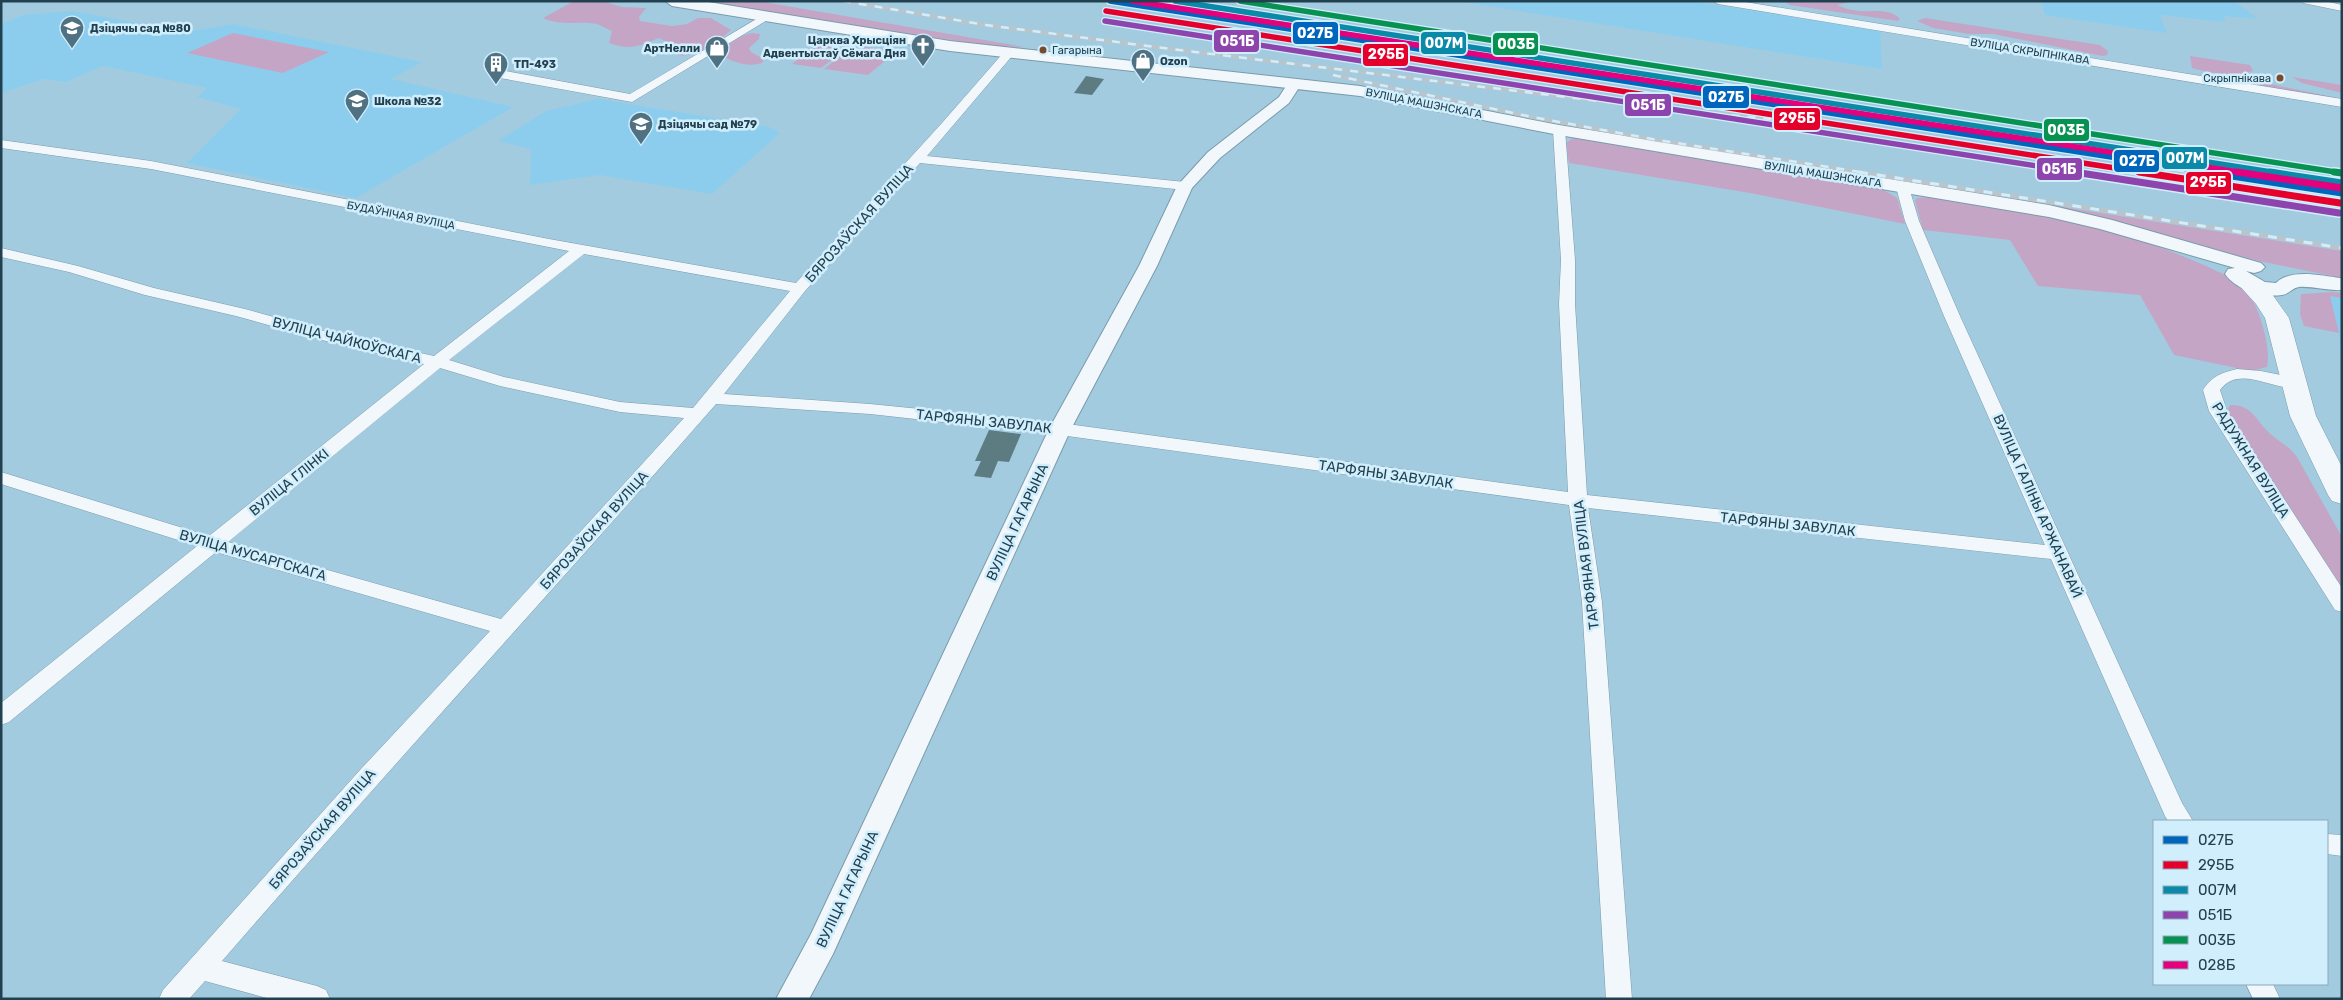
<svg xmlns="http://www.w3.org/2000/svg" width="2343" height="1000" viewBox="0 0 2343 1000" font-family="Rubik,sans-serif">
<rect width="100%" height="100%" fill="#a3cbe0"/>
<!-- built -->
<g fill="#8ccded">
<polygon points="1457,1 1687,1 1755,11 1880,31 1882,69"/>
<polygon points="2041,1 2233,1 2259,19 2224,16 2225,22 2160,15 2167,33 2045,15"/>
<polygon points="73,11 184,32 234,24 422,62 391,79 513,107 356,198 187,163 241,109 197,97 207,88 103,66 66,82 44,79 1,93 1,24 23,15"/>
<polygon points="599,99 770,127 780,133 712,194 600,175 530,185 531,149 498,141 546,111"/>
<polygon points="2330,296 2342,298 2342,344 2341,344"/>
</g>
<!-- green -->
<g fill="#c5a5c6">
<path d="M574,1H602L622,7L646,8L639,17L640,21L672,26L687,24L698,18H711L731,30C713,46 688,65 666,50L667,42L659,38C640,46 630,51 609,43L612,31C607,29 602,26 597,24C579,20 562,27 543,18Z"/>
<polygon points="701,1 758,1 1025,47 990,46"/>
<path d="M1784,1H1855L1837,5C1844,8 1853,11 1861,11C1875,12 1889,8 1900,19L1898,21L1790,5Z"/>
<polygon points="1925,18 2100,45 2108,51 2107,55 2102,56 1993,34 1969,34 1933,28 1917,21"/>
<polygon points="233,33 329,52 283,73 187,53"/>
<path d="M752,33L760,34L759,39L749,48L751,52L764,59L762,63C747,68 730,61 717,53L741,36Z"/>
<polygon points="817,45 846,49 821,68 792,64"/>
<polygon points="867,47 896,52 868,75 824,69 847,51"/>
<path d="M2190,56L2250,65L2253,71C2236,77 2209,73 2192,68Z"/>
<polygon points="2292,77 2342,85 2342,93 2302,83"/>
<polygon points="2226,81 2270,84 2342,99"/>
<polygon points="1573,138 1882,189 1897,198 1905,224 1750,193 1569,163 1566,143"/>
<path d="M1930,197C2017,209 2103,223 2185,257C2203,265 2226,273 2242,286C2258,299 2272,348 2267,367L2251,371L2174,355L2140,295L2038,286L2010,240L1923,230L1915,201L1917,198Z"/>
<polygon points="2050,205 2342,251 2342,278 2259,261"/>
<polygon points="2332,292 2342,293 2342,298 2330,296 2339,333 2304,326 2300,314 2301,294"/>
<path d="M2230,405C2254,404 2257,424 2273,436C2281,443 2290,447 2297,457L2342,537V597L2227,411Z"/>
</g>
<!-- building -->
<g fill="#5c7c82">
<polygon points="1086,76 1104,79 1092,95 1074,93"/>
<polygon points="989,430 1021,434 1009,462 998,461 991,478 974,476 981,461 975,461"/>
</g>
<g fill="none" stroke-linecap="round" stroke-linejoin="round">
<defs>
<g id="minor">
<polygon points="1713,1 1739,1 2342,99 2342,107 1718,4"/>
<polygon points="2302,1 2325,1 2342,5 2342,11 2303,3"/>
<polygon points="765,14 771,17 769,19 632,102 500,78 494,74 500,70 630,94"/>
<path d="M1008,51L1014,54L1012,56L927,156L1185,182L1190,183L1192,186L1190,189L1185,190L920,163L805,291L724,394L870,404L1060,423L1568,492L1559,304L1561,260L1553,130L1559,126L1565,130L1575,260V304L1587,495L2045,545L1944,316L1905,221L1896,187L1898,184H1908L1919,221L1960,316L2182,803L2193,821H2168L2165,816L2051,559L1588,508L1602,602L1632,999H1606L1582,602L1569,505L1060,435L870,414L716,404C553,591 385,773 222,961L317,986L326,990L330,999H270L205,981L189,999H159L163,990L361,769L490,631L216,552L9,722L1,725V703L197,546L1,484V472L209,536L424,364L322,340L236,316L145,295L69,272L1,257V248L78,266L154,288L245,309L331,333L434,356L569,251L151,169L1,148V140L151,161L549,239L796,283L942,123L1004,52ZM584,254L790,291L693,408L620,402L504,377L449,360ZM440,368L500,386L620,412L684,418L501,619L228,542Z"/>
<path d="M2237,369L2261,371L2300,379L2302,383L2300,387C2275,393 2240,363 2220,390L2227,411L2342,588V612L2335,610L2209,411L2203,390C2212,376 2221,373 2237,369Z"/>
<polygon points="2327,834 2342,835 2342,856 2327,854"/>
<polygon points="2246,984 2273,984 2280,999 2253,999"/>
</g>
<polygon id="tertiary" points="1295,79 1302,83 1289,103 1220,158 1192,188 1157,266 1071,429 833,954 809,999 776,999 811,934 1049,429 1139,266 1177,186 1208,152 1279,97 1290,80"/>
<path id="secondary" d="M665,1H702L950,41L1360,86L1559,125L2049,205L2112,220L2261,263L2265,267L2261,271L2254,273L2246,271L2265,282L2276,283C2291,268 2322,276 2340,278H2342V290C2328,291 2313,286 2299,287C2292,288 2289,294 2282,295C2263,298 2236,290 2225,274L2228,269L2235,268L2100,229L2049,217L1559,135L1360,96L950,51L672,6Z"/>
<polygon id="primary" points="2247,275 2255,277 2272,294 2289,318 2316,416 2342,467 2342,504 2332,501 2328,495 2290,416 2265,318 2256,304 2236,282 2239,277"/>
</defs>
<!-- minor casing -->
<use href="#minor" stroke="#7a9bab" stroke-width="1"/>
<!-- tertiary casing -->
<use href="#tertiary" stroke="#7a9bab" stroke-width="2"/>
<!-- secondary casing -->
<use href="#secondary" stroke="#7a9bab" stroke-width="2"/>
<!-- primary casing -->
<use href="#primary" stroke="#7a9bab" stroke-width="1"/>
<!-- minor -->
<use href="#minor" fill="#f1f7fa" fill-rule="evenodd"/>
<!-- tertiary -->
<use href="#tertiary" fill="#f1f7fa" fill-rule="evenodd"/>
<!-- secondary -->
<use href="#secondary" fill="#f1f7fa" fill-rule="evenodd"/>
<!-- primary -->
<use href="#primary" fill="#f1f7fa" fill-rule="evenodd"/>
<defs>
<g id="rail-far1">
<polyline points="843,1 986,25 1171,49 1657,108 1863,128 2154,173"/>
<polyline points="1156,1 1388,38"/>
<polyline points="1382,37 2270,173"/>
<polyline points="1333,75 1532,117 1652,139 1867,173"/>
</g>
<g id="rail">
<polyline points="1859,172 2342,248"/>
<polyline points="2146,172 2342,202"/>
<polyline points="2262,172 2342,184"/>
</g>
</defs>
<!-- rail-far1 casing -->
<use href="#rail-far1" stroke="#b9c5cb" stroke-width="4"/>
<!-- rail casing -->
<use href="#rail" stroke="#b9c5cb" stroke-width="4.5"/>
<!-- rail-far1 -->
<use href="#rail-far1" stroke="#d1eefd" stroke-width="2.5" stroke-dasharray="8" stroke-linecap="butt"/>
<!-- rail -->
<use href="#rail" stroke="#d1eefd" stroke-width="3" stroke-dasharray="9" stroke-linecap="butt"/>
<defs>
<polyline id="rail-1-far1" points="1110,1 2214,173"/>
<polyline id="rail-1" points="2206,172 2342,193"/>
<polyline id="rail-2-far1" points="1106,11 2147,173"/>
<polyline id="rail-2" points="2139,172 2340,203"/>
<polyline id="rail-3-far1" points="1175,1 2278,173"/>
<polyline id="rail-3" points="2270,172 2342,183"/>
<polyline id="rail-4-far1" points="1105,21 2082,173"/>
<polyline id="rail-4" points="2074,172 2339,213"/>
<polyline id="rail-5-far1" points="1240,1 2342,173"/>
<polyline id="rail-5" points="2334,172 2342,173"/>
<polyline id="rail-6-far1" points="1132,1 2245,173"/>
<polyline id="rail-6" points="2237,172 2342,188"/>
</defs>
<!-- rail-1-far1 casing -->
<use href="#rail-1-far1" stroke="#d1eefd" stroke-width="8"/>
<!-- rail-1 casing -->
<use href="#rail-1" stroke="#d1eefd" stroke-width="10"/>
<!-- rail-2-far1 casing -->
<use href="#rail-2-far1" stroke="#d1eefd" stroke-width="8"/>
<!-- rail-2 casing -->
<use href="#rail-2" stroke="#d1eefd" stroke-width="10"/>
<!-- rail-3-far1 casing -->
<use href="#rail-3-far1" stroke="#d1eefd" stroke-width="8"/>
<!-- rail-3 casing -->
<use href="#rail-3" stroke="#d1eefd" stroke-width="10"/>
<!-- rail-4-far1 casing -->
<use href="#rail-4-far1" stroke="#d1eefd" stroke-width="8"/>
<!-- rail-4 casing -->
<use href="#rail-4" stroke="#d1eefd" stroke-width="10"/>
<!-- rail-5-far1 casing -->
<use href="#rail-5-far1" stroke="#d1eefd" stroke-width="8"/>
<!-- rail-5 casing -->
<use href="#rail-5" stroke="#d1eefd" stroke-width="10"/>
<!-- rail-6-far1 casing -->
<use href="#rail-6-far1" stroke="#d1eefd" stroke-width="8"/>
<!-- rail-6 casing -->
<use href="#rail-6" stroke="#d1eefd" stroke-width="10"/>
<!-- rail-1-far1 -->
<use href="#rail-1-far1" stroke="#0065bd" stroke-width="5.5"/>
<!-- rail-1 -->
<use href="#rail-1" stroke="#0065bd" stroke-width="7"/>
<!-- rail-2-far1 -->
<use href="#rail-2-far1" stroke="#e4002b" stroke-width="5.5"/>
<!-- rail-2 -->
<use href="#rail-2" stroke="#e4002b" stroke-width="7"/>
<!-- rail-3-far1 -->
<use href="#rail-3-far1" stroke="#0a8aa8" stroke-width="5.5"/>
<!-- rail-3 -->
<use href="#rail-3" stroke="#0a8aa8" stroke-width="7"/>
<!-- rail-4-far1 -->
<use href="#rail-4-far1" stroke="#8e44ad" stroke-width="5.5"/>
<!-- rail-4 -->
<use href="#rail-4" stroke="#8e44ad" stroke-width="7"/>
<!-- rail-5-far1 -->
<use href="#rail-5-far1" stroke="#079251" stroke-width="5.5"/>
<!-- rail-5 -->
<use href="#rail-5" stroke="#079251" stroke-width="7"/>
<!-- rail-6-far1 -->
<use href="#rail-6-far1" stroke="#e5007d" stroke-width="5.5"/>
<!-- rail-6 -->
<use href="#rail-6" stroke="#e5007d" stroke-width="7"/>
</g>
<!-- icons -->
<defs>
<symbol id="school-pin" viewBox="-11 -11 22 30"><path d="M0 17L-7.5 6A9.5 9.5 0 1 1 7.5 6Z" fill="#4f7182" stroke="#d1eefd"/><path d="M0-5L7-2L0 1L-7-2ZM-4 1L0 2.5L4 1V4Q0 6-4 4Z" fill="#fff"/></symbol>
<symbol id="church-pin" viewBox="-11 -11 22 30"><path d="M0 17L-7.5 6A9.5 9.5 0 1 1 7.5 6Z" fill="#4f7182" stroke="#d1eefd"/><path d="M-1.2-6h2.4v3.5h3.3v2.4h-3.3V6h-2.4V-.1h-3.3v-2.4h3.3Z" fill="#fff"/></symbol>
<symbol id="shop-pin" viewBox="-11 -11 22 30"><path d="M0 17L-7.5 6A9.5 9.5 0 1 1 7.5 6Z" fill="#4f7182" stroke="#d1eefd"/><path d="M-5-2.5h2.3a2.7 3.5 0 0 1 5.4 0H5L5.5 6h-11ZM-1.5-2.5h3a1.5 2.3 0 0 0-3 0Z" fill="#fff"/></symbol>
<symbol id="building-pin" viewBox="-11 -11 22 30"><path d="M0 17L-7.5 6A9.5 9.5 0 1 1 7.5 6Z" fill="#4f7182" stroke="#d1eefd"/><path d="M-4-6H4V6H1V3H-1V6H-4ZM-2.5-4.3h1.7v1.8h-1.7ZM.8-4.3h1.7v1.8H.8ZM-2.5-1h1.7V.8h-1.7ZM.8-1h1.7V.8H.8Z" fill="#fff"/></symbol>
</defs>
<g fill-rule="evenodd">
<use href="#school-pin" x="58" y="14" width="28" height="38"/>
<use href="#church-pin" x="909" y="32" width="28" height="38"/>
<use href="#shop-pin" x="703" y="34" width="28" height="38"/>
<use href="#shop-pin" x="1129" y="47" width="28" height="38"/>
<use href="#building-pin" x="482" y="50" width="28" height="38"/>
<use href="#school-pin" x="343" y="87" width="28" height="38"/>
<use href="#school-pin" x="627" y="110" width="28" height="38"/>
</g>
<!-- markers -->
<g fill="#7a4b2a" stroke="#d1eefd" stroke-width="2">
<circle cx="1043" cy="50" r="4.5"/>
<circle cx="2280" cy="78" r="4.5"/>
</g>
<g text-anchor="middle" stroke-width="5" stroke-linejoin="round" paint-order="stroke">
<!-- far-poi labels -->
<g font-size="11" font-weight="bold" fill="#224150" stroke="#d1eefd" text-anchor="start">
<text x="90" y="32">Дзіцячы сад №80</text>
<text x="906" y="44" text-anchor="end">Царква Хрысціян<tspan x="906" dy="13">Адвентыстаў Сёмага Дня</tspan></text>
<text x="700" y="52" text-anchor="end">АртНелли</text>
<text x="1160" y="65">Ozon</text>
<text x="514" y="68">ТП-493</text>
<text x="374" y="105">Школа №32</text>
<text x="658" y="128">Дзіцячы сад №79</text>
</g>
<!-- far-bus labels -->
<g font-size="11" fill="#224150" stroke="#d1eefd" text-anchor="start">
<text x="1052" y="54">Гагарына</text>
<text x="2271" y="82" text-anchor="end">Скрыпнікава</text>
</g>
<!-- far-street labels -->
<g font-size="11" fill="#224150" stroke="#d1eefd">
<text transform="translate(2030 51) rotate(9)" y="4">ВУЛІЦА СКРЫПНІКАВА</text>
<text transform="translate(1424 103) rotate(11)" y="4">ВУЛІЦА МАШЭНСКАГА</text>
<text transform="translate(1823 174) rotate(9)" y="4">ВУЛІЦА МАШЭНСКАГА</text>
<text transform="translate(401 215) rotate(11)" y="4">БУДАЎНІЧАЯ ВУЛІЦА</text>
</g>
<!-- street labels -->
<g font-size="14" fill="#224150" stroke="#d1eefd">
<text transform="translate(859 223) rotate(-48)" y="5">БЯРОЗАЎСКАЯ ВУЛІЦА</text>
<text transform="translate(347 340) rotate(14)" y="5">ВУЛІЦА ЧАЙКОЎСКАГА</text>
<text transform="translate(984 421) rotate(6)" y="5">ТАРФЯНЫ ЗАВУЛАК</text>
<text transform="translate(2251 460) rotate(58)" y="5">РАДУЖНАЯ ВУЛІЦА</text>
<text transform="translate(1386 474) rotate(8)" y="5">ТАРФЯНЫ ЗАВУЛАК</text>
<text transform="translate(289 482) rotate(-39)" y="5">ВУЛІЦА ГЛІНКІ</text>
<text transform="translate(2038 506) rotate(66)" y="5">ВУЛІЦА ГАЛІНЫ АРЖАНАВАЙ</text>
<text transform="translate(1017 522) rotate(-65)" y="5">ВУЛІЦА ГАГАРЫНА</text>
<text transform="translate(1788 524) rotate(6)" y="5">ТАРФЯНЫ ЗАВУЛАК</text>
<text transform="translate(594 530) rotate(-48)" y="5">БЯРОЗАЎСКАЯ ВУЛІЦА</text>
<text transform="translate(253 555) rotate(16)" y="5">ВУЛІЦА МУСАРГСКАГА</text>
<text transform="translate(1586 565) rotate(-97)" y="5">ТАРФЯНАЯ ВУЛІЦА</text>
<text transform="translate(322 829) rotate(-49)" y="5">БЯРОЗАЎСКАЯ ВУЛІЦА</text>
<text transform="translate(847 889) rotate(-65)" y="5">ВУЛІЦА ГАГАРЫНА</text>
</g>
</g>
<g stroke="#d1eefd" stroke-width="2">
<rect x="1292" y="21" width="47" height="24" rx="5" fill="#0065bd"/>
<rect x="1213" y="29" width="47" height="24" rx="5" fill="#8e44ad"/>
<rect x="1420" y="31" width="47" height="24" rx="5" fill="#0a8aa8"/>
<rect x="1492" y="32" width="47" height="24" rx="5" fill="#079251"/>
<rect x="1362" y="43" width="47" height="24" rx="5" fill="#e4002b"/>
<rect x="1702" y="85" width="48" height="24" rx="5" fill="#0065bd"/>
<rect x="1624" y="93" width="48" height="24" rx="5" fill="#8e44ad"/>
<rect x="1773" y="107" width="48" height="24" rx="5" fill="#e4002b"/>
<rect x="2043" y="118" width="47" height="24" rx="5" fill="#079251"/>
<rect x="2161" y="146" width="47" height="24" rx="5" fill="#0a8aa8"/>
<rect x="2113" y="149" width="47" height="24" rx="5" fill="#0065bd"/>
<rect x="2036" y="157" width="47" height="24" rx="5" fill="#8e44ad"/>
<rect x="2185" y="171" width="47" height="24" rx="5" fill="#e4002b"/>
</g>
<g font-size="14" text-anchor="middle" font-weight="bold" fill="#fff">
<text x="1315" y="38">027Б</text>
<text x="1237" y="46">051Б</text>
<text x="1444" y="48">007М</text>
<text x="1516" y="49">003Б</text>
<text x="1386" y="59">295Б</text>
<text x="1726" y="102">027Б</text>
<text x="1648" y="110">051Б</text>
<text x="1797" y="123">295Б</text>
<text x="2066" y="135">003Б</text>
<text x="2185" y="163">007М</text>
<text x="2137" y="166">027Б</text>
<text x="2059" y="174">051Б</text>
<text x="2208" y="187">295Б</text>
</g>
<!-- border -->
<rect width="2343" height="1000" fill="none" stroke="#224150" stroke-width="5"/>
<!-- legend -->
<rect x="2153" y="820" width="175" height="165" fill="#d1eefd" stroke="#8ba9b8"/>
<rect x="2163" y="836" width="25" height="8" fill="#0065bd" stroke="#8ba9b8"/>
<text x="2198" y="845" font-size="15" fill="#224150">027Б</text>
<rect x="2163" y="861" width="25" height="8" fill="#e4002b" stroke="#8ba9b8"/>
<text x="2198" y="870" font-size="15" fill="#224150">295Б</text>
<rect x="2163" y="886" width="25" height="8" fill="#0a8aa8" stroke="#8ba9b8"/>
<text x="2198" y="895" font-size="15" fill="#224150">007М</text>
<rect x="2163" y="911" width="25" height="8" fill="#8e44ad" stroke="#8ba9b8"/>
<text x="2198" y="920" font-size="15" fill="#224150">051Б</text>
<rect x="2163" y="936" width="25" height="8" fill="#079251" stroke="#8ba9b8"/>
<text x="2198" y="945" font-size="15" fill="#224150">003Б</text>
<rect x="2163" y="961" width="25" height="8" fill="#e5007d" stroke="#8ba9b8"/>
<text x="2198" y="970" font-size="15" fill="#224150">028Б</text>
</svg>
